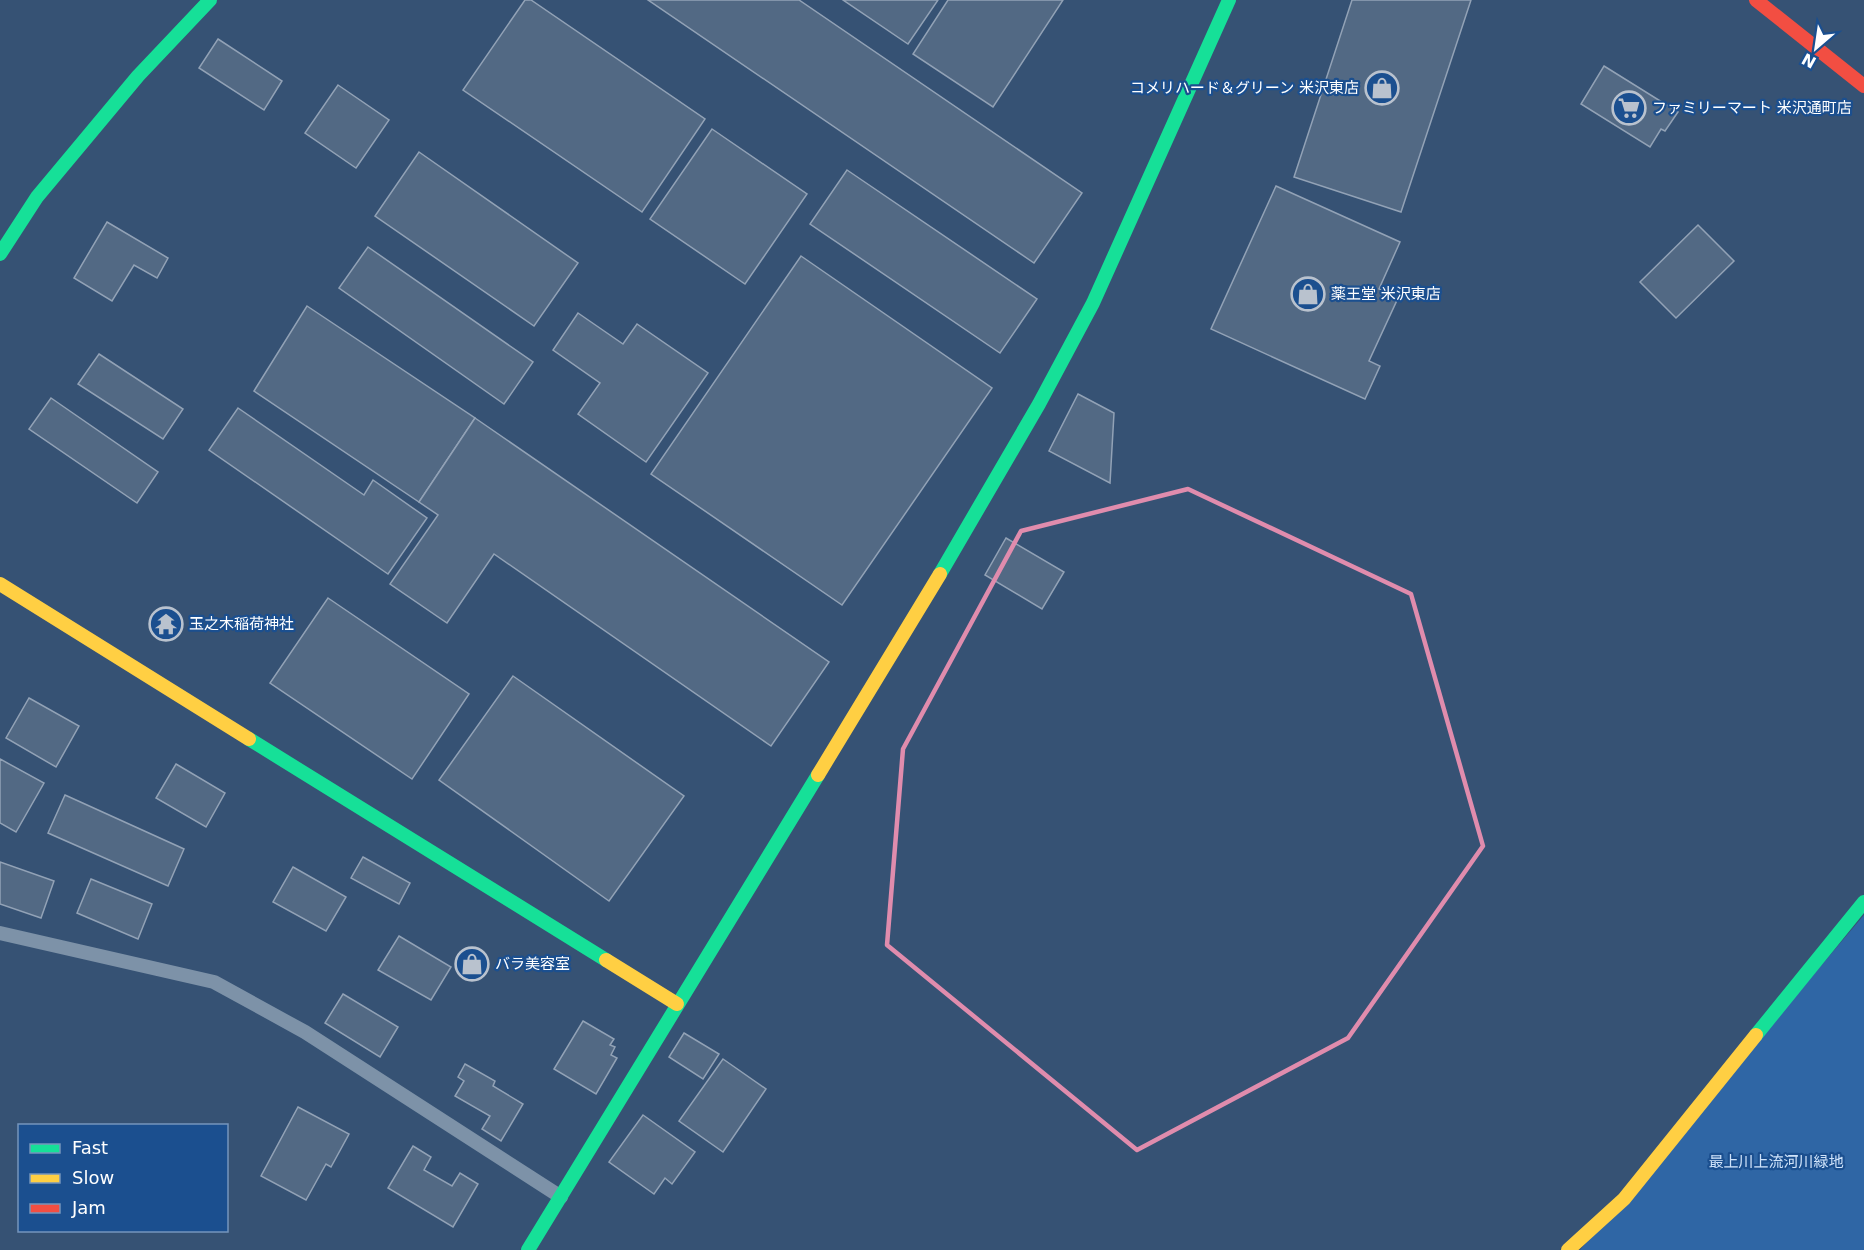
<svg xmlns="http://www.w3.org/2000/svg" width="1864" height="1250" viewBox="0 0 1864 1250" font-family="'DejaVu Sans','Noto Sans JP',sans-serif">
<rect width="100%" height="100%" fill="#365274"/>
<!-- green -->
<polygon fill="#2f66a5" points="1864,915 1864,1250 1580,1250"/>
<!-- building -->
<g fill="#526984" stroke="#92a2b6" stroke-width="1.5">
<polygon points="525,0 531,0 705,119 642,212 463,90"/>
<polygon points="648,0 799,0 1082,193 1034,263"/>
<polygon points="843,0 938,0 908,44"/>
<polygon points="948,0 1063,0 993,107 913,54"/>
<polygon points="1352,0 1471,0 1401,212 1294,177"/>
<polygon points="218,39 282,81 264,110 199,68"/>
<polygon points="1604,66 1678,112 1665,131 1661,129 1650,147 1581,104"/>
<polygon points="338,85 389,120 356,168 305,133"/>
<polygon points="712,129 807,194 745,284 650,219"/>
<polygon points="419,152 578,263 534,326 375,216"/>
<polygon points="847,170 1037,299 1000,353 810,224"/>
<polygon points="1276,186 1400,242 1379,289 1398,298 1369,361 1380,366 1365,399 1211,329"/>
<polygon points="107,222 168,258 157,278 134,265 112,301 74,278"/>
<polygon points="1698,225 1734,261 1676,318 1640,282"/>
<polygon points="368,247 533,362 504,404 339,288"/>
<polygon points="801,256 992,388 842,605 651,474"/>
<polygon points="307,306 475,418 419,502 254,391"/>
<polygon points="578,313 623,344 637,324 708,373 646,462 578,414 600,383 553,350"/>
<polygon points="99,354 183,409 163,439 78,384"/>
<polygon points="1078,394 1114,413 1110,483 1049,451"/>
<polygon points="51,398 158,472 137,503 29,429"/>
<polygon points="238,408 364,495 373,480 427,518 388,574 209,450"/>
<polygon points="475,418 829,662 771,746 494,554 447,623 390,584 438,515 419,502"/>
<polygon points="1006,538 1064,572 1042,609 985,575"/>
<polygon points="328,598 469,694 412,779 270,683"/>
<polygon points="513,676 684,796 609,901 439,780"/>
<polygon points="29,698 79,726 56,767 6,738"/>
<polygon points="0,759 44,783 16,832 0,823"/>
<polygon points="176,764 225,793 206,827 156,798"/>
<polygon points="65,795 184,849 168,886 48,833"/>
<polygon points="363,857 410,883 399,904 351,878"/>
<polygon points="0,862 54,881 41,918 0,904"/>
<polygon points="293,867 346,897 326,931 273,902"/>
<polygon points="91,879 152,904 138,939 77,913"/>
<polygon points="399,936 451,967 431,1000 378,970"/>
<polygon points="343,994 398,1027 380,1057 325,1023"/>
<polygon points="583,1021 614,1039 610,1045 615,1047 611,1055 617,1058 596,1094 554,1069"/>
<polygon points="684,1033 719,1054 703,1079 669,1057"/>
<polygon points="723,1059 766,1089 723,1152 679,1121"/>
<polygon points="465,1064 495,1081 493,1086 523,1104 501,1141 482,1129 490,1116 455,1096 464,1081 458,1077"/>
<polygon points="298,1107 349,1134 331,1167 326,1164 306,1200 261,1176"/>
<polygon points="643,1115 695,1152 672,1184 665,1178 654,1194 609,1162"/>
<polygon points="413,1146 431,1157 424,1170 452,1186 460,1173 478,1184 453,1227 388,1188"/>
</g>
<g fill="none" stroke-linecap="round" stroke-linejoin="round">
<!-- lane -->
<polyline stroke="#7d92a8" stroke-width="14" points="0,933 214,982 305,1032 561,1197"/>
<!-- fast -->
<g stroke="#16e098" stroke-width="14">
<polyline points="0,254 37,197 138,76 210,0"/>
<polyline points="940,574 1039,404 1093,303 1229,0"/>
<polyline points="249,739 606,960"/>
<polyline points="1756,1035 1864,902"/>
<polyline points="528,1250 818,775"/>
</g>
<!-- slow -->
<g stroke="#ffcf43" stroke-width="14">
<polyline points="0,584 249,739"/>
<polyline points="818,775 940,574"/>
<polyline points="606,960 677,1004"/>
<polyline points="1568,1250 1624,1199 1756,1035"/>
</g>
<!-- jam -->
<polyline stroke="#f24e42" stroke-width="14" points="1756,0 1864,86"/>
</g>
<!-- marked area -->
<path fill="none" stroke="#e08cad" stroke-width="4.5" stroke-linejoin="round" d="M1188,489L1411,594L1483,846L1348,1038L1137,1150L887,945L903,749L1021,531Z"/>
<!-- icons -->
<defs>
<symbol id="shop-ring" viewBox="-11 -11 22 22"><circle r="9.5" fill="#1b4f8f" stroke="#b9c2ce" stroke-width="1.5"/><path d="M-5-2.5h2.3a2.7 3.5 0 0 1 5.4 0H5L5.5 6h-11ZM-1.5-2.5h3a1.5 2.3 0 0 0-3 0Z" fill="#b9c2ce"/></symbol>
<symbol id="supermarket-ring" viewBox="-11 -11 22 22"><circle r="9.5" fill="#1b4f8f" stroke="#b9c2ce" stroke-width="1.5"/><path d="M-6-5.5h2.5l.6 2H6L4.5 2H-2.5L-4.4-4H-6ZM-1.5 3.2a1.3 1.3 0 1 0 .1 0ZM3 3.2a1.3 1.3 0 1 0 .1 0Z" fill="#b9c2ce"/></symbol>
<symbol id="temple-ring" viewBox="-11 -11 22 22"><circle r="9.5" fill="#1b4f8f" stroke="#b9c2ce" stroke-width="1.5"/><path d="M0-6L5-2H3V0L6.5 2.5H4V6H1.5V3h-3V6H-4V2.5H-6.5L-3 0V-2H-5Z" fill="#b9c2ce"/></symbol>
</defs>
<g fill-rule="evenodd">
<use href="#shop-ring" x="1363" y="69" width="38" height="38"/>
<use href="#supermarket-ring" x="1610" y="89" width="38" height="38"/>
<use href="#shop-ring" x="1289" y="275" width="38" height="38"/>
<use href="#temple-ring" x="147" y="605" width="38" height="38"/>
<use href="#shop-ring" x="453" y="945" width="38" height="38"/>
</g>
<g text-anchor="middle" stroke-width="4.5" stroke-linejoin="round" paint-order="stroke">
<!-- poi labels -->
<g font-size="15" fill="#fff" stroke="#1b4f8f" text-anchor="start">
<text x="1359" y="93" text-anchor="end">コメリハード＆グリーン 米沢東店</text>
<text x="1652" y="113">ファミリーマート 米沢通町店</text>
<text x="1331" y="299">薬王堂 米沢東店</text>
<text x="189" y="629">玉之木稲荷神社</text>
<text x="495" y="969">バラ美容室</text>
</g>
<!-- park labels -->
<g font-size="15" fill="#cfe3fa" stroke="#1b4f8f">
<text x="1776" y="1167">最上川上流河川緑地</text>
</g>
</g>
<!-- legend -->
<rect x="18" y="1124" width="210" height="108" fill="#1b4f8f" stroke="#7695bc" stroke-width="1.5"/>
<rect x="30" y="1144" width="30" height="9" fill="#16e098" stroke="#7695bc" stroke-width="1.5"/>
<text x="72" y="1154" font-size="18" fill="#ffffff">Fast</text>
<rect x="30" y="1174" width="30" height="9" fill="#ffcf43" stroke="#7695bc" stroke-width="1.5"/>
<text x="72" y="1184" font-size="18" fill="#ffffff">Slow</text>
<rect x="30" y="1204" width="30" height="9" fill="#f24e42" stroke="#7695bc" stroke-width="1.5"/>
<text x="72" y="1214" font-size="18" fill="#ffffff">Jam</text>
<!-- north arrow -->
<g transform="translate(1816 48) rotate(209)" stroke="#1b4f8f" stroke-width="4.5" paint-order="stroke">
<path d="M0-4.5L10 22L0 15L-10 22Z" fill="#ffffff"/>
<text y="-9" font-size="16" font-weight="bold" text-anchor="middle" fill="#ffffff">N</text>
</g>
</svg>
